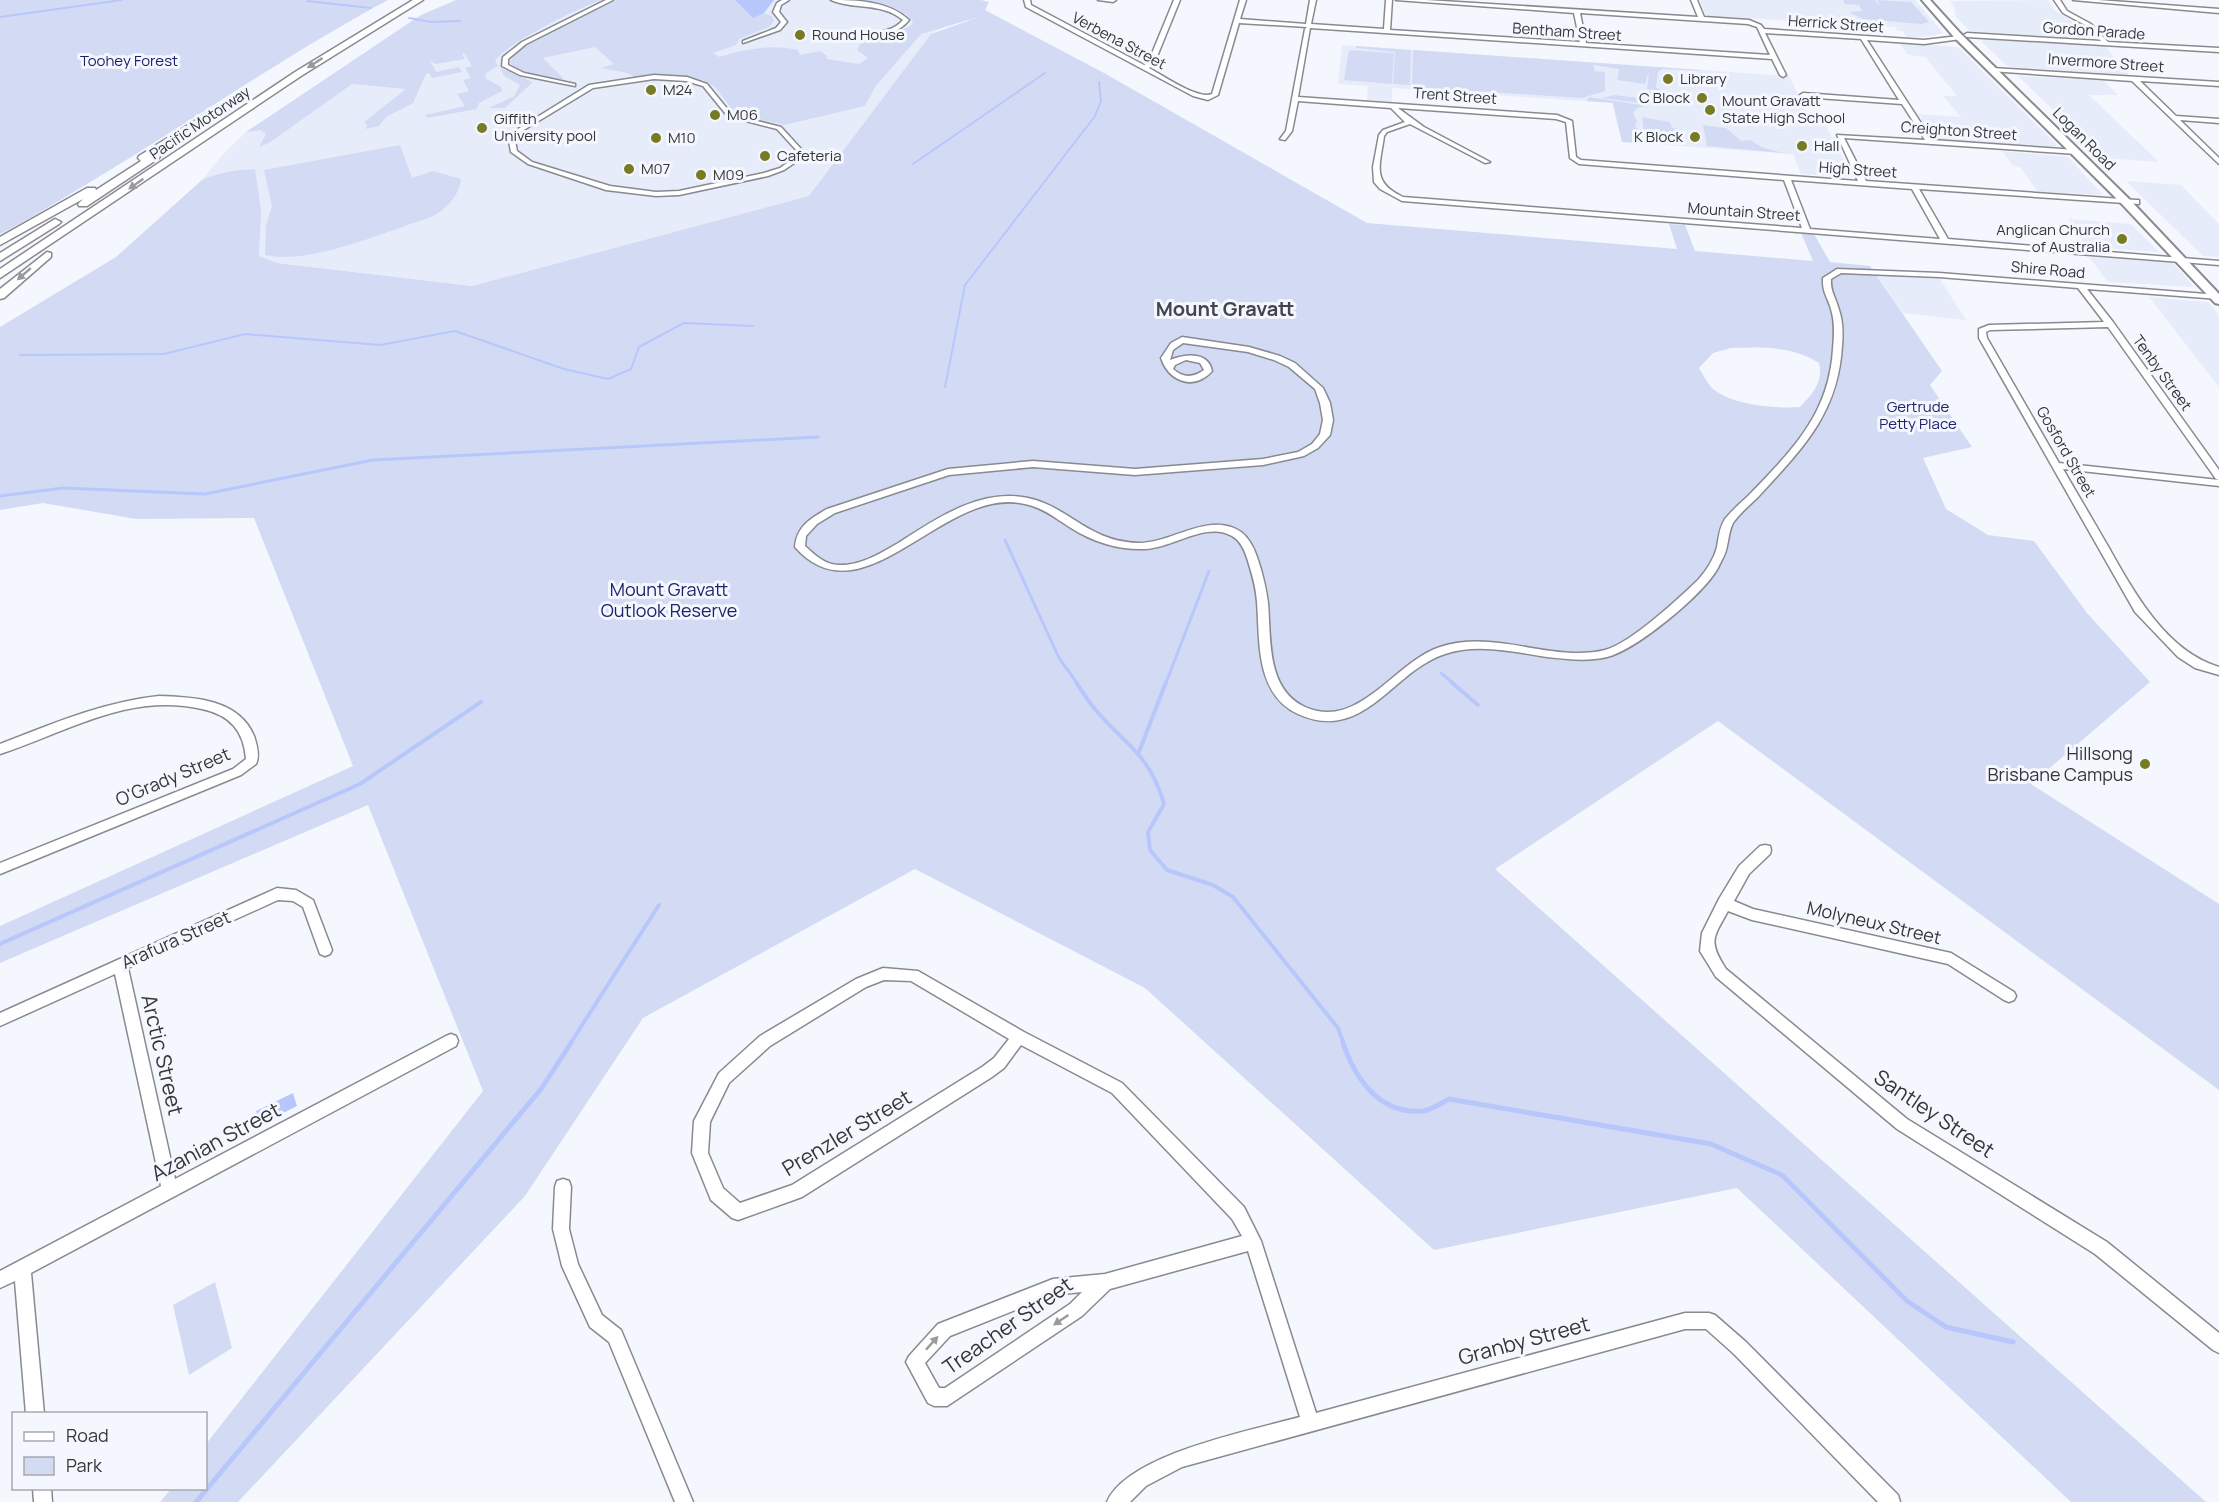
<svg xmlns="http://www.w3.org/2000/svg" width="2219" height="1502" viewBox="0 0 2219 1502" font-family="Manrope,sans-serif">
<rect width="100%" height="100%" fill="#f5f7fe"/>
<!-- built -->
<g fill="#e7ecfa">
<polygon points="497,0 952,0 972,12 931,34 810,196 472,286 277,263 191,287 161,217 202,180 223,154 246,132 421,15"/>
<polygon points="1700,0 1915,0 1943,33 1931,36 1907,38 1903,31 1898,31 1895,27 1706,16"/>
<polygon points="2048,0 2054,10 2080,26 2063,25 2072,38 1970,31 1956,17 1954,6 1950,1"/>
<polygon points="1985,39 2105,46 2129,75 2012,67 2006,65 1981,41"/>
<polygon points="1899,42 1958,47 2057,145 2049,149 1937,141 1918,114 1961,117 1943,96 1957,96 1925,57 1908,55"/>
<polygon points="1342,45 1789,76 1808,114 1821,116 1852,177 1801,174 1793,154 1622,142 1612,103 1392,88 1392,102 1367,100 1368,86 1338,84"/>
<polygon points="2018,76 2103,80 2118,95 2089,95 2159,162 2103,158"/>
<polygon points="2002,151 2068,157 2103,195 2038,192 2020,167 2013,166"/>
<polygon points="2126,181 2181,185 2219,224 2219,257 2203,256"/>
<polygon points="2068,219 2131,224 2159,252 2087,247"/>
<polygon points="2089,257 2173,263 2194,287 2108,282"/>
<polygon points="1877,275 1940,279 1966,320 1903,313"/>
<polygon points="2149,297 2208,302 2219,315 2219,387"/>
</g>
<!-- green -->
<g fill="#d3dbf4" fill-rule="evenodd">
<path d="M0,0H388C284,56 188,124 87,184C58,201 30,219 0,234Z"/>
<path d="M456,0H602C580,7 506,43 495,61L498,66L486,73L485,78L501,87L502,91L479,103L477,109L427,118L425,115L465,106L457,94L469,91L463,80L471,78L465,68L472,66L464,53L462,54L465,59L435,64L430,60L436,72L459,67L462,72L432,78L429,73L426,74L413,103L386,117L379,126L366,129L367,125L364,122L406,89L352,84L269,143L259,147L266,134L261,130L246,132L421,15Z"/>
<path d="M617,0H735L753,17L764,13L772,16L774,21L769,27L739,39L736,45L713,53L719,57C746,49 770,44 798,50L800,55L820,51L827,56V59L859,64L868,58L857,50L860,44L909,27L913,23C904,5 874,4 856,0H981L989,2L985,10L1104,73L1367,223L1677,249L1669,224L1685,225L1695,251L1813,261L1801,233L1814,234L1830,262L1870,266L1942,371L1930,385L1972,447L1923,458L1946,509L1988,535L2034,541L2087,613L2150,682L2031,784L2219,904V1090L1718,721L1495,869L2206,1502H2071L1737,1188L1434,1250L1145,988L915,869L643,1018L525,1196L238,1502H160L171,1489L206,1488V1444L483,1091L368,805L0,963V926L353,766L254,518L136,519L43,503L0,510V327L116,257L202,180C220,172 236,170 255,169L261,210L259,256L277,263L472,286L809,196L931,34L979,17L921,34L875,87L865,106L784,125L742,115L731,108L715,87L703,80L682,76L635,77L627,73L601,68L614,64L595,47L543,58L564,79C548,80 520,76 510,62L517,50L531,41ZM1731,348C1761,347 1793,346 1819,363C1824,381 1812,395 1800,407C1777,409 1730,405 1712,388C1707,383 1703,374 1699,368L1713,353Z"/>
<polygon points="1843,0 1875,0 1881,7 1877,0 1911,2 1929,22 1921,24 1863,19 1849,12 1862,11 1859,5 1845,4"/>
<polygon points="1356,46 1411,50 1410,85 1393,84 1395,52 1356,48"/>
<polygon points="1349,50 1394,53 1392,84 1344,80"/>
<polygon points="1413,50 1699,70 1702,71 1662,69 1658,72 1656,88 1665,91 1647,89 1649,72 1645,84 1617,80 1619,69 1593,65 1595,71 1605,72 1605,91 1582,98 1412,87"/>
<polygon points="500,68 533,82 505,108 489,108 514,96 520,85 504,76"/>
<polygon points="1648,91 1667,93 1656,105 1601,98 1615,95 1646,99"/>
<polygon points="1589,97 1648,106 1637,108 1633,113 1637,121 1635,126 1639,130 1643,143 1622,142 1613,103 1587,101"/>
<polygon points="1642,117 1670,122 1672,128 1680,129 1684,144 1645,140"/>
<path d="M1703,125L1726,128L1741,141L1751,140C1763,150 1778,152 1793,154L1707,146Z"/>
<path d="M400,145L412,178L433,171L461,179C460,193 448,208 435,215C426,220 415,222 405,226C367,239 305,264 265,255L266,225L272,206L264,170Z"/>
<polygon points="215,1282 232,1348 189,1375 173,1305"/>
</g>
<!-- water -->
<g fill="#b8c7fb">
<polygon points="735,0 774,0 764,13 753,18"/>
<polygon points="293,1093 297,1106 259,1125 256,1111"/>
</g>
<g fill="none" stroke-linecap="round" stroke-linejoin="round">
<!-- stream-far3 -->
<g stroke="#b8c7fb" stroke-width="2">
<polyline points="307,1 371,8"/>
<polyline points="0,17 122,0"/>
<polyline points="409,18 431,22 460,21"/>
<polyline points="913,164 1045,73"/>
<polyline points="20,355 164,354 245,334 380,345 455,331 564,369 608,379 631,369 639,347 684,323 753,326"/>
<polyline points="945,387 965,285 1095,116 1101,101 1099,82"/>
</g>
<!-- stream-far2 -->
<g stroke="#b8c7fb" stroke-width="3">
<polyline points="0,496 63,488 205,494 373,460 818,437"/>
<polyline points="1005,540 1059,658 1077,683"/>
<polyline points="1441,673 1453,683"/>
<polyline points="1166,683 1209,571"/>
</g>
<!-- stream-far1 -->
<g stroke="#b8c7fb" stroke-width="4">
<path d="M1076,682C1082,691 1088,701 1095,709C1126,746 1149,753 1164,804L1148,832L1150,850L1167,870L1213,885L1233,897L1338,1028L1344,1044"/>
<polyline points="1451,682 1478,705"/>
<polyline points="1139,752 1166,682"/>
<polyline points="0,944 360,784 481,702"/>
<polyline points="570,1044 659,905"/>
</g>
<!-- stream -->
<g stroke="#b8c7fb" stroke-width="5">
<path d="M1343,1043C1355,1078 1379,1115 1423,1111C1431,1110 1442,1103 1449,1099L1711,1144L1782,1175L1907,1301L1946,1327L2013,1342"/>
<polyline points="196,1502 541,1089 571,1043"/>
</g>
<defs>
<g id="minor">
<polygon points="606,0 613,0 526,44 508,59 508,65 524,73 575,84 575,86 520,75 502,66 503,57 522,42"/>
<polygon points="782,0 789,0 781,5 779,12 787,22 780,30 743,43 743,41 776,28 781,22 773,12 777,3"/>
<path d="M831,0C857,0 889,1 909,20C898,34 871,43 855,35V33C872,31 890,35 903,20C882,2 854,10 831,0Z"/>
<path d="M1024,0H1030L1031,5L1144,65L1148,63L1174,0H1180L1154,64L1149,68C1162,75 1198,100 1212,94L1240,0H1246L1240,19L1306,24L1310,0H1316L1311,24L1384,29L1386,0H1392L1390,30L1580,42L1574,13L1396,0H1426L1698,17L1691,0H1697L1704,17L1749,20L1761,25L1764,29L1924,40L1959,36L1961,39L1924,44L1867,40L1932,140L2077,150L2080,152L2077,154L1844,138L1866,181L2136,200H2139V204L1919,189L1948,239L2219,261V265L1402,201L1380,189L1374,182L1373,167L1379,135L1383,130L1405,122L1391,108L1298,101L1292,131L1285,140L1280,139L1286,131L1305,29L1307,27L1239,23L1218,95L1208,100L1193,96L1026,7ZM1580,13L1748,24L1757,27L1770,55L1586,43ZM1310,28L1772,59L1780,75L1783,77L1786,75L1765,33L1861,39L1899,100L1803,93L1800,95L1803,97L1902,104L1925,140L1837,135L1858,181L1581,160L1576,157L1572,121L1557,115L1298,97ZM1398,108L1556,119L1566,122L1570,158L1579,164L1784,180L1802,228L1403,197C1371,182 1380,166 1384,136L1387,132L1410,124L1485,163L1490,162L1424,127ZM1791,180L1912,189L1940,239L1810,229Z"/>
<polygon points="1098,0 1116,0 1113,2"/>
<polygon points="2054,0 2060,0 2067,11 2091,24 2108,42 2219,48 2219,52 1967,37 1964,35 1967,33 2101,41 2087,26 2063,13"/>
<polygon points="2073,0 2098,0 2219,9 2219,13"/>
<polygon points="1992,68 2219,82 2219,86 2140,81 2176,116 2219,119 2219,123 2180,120 2219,158 2219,164 2132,81 1990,71"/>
<path d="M654,75L687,77L707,84L729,111L738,116L781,127L803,151V157L784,170L768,176L679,195L656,196L606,190L528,164L511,152L509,141L518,129L589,85ZM654,79L686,81L703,86L725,113L734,118L777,129L798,152L797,156L780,168L764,173L679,191L656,192L610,186L532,162L517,151L515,141L522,131L593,88Z"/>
<path d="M1837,269L1939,273L2219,295V299L2087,289L2113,322L2219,470V480L2216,479L2108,327L1990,330L1986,332L1987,338L2059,463L2219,480V486L2063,469C2078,495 2094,522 2109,548C2135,594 2166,651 2219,667V675L2195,668L2178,657L2135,612L1979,338V329L1989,325L2104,322L2078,288L1939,277L1841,273L1831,279C1830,292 1836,298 1839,310C1843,321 1843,334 1842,346C1838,414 1802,449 1759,496C1750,505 1740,513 1733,523C1729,531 1729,538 1727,546C1726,554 1721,561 1718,568C1703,595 1636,650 1607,657C1587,662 1566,659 1547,657C1514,652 1477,643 1445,654C1392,671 1364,744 1298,714C1255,694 1260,641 1257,602C1256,587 1252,574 1248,561C1245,551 1241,541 1232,536C1206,521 1173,548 1145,549C1119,550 1093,542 1071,528C1058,520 1045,509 1029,505C946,480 865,626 795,547C797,526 810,519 827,509L948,469L1033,461L1135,469L1263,459L1298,452L1312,444L1320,434L1323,420L1320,403L1315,389L1289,367L1274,360L1248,352L1183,343L1173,350L1170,360C1185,354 1208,351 1212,371C1194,391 1169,382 1161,358L1171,343L1182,337L1249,347L1280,356L1295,363L1323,388L1330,403L1333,420L1330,435L1318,448L1304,456L1263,465L1135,475L1033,467L949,475L835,513L817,524L806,536L805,546C815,555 824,564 838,565C861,566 881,553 900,542C937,518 981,488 1028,498C1070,507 1088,542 1139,543C1173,543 1209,511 1241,532C1250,539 1255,550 1258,560C1263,575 1266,588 1268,603C1271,639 1266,689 1305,707C1359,731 1394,662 1440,647C1495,629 1554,663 1605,650C1631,643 1678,599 1698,580C1706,571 1714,559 1717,547C1719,536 1719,529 1725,519C1733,509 1742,502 1751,493C1793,449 1829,414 1833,349C1834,337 1835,324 1832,313C1829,298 1822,294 1823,278ZM1186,360L1200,363L1204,370C1193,378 1183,378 1173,369L1175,365Z"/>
<path d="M159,696C193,697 239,699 254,736C257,745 260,756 256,764L241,775L0,874V863L233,769L246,759C244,731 230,715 202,709C129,692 67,732 0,754V744C52,724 103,702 159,696Z"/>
<path d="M1765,845L1770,846L1771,850L1770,854L1749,874L1734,901L1753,909L1951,953L2014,992L2016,996L2014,1000L2009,1002L2004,1000L1948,964L1752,920L1728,911C1713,938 1708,941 1726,969L1907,1119L2107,1242L2219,1333V1353L2213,1350L2095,1254L1897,1129L1716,977L1700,951L1702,933L1719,899L1739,866L1760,846Z"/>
<polygon points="277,888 296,890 313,900 332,950 330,954 325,956 320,954 303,907 293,901 278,900 128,968 175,1179 446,1036 451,1034 456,1036 458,1041 456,1046 31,1273 44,1414 26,1414 15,1281 0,1288 0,1271 161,1186 115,974 0,1026 0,1013"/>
<path d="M883,968L918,971L1024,1032L1122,1083L1244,1207L1261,1241L1316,1413L1685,1313H1709L1715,1315L1746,1342L1898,1495L1900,1502H1878L1734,1354L1706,1329H1685L1182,1467L1146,1486L1130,1502H1107C1127,1454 1253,1430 1300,1417L1248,1251L1110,1289L1082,1316L947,1406H934L928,1403L906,1362L909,1356L938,1324L1053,1279L1105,1274L1242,1236L1232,1219L1112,1093L1021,1045L1004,1068L992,1077L802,1197L738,1220L732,1218L711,1200L692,1153L694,1121L719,1073L760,1036L856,979ZM884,980L911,981L1009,1039L994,1058L982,1067L792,1185L740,1203L723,1188L708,1153L710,1122L729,1083L770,1046L866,987ZM1082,1292L1070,1304L945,1388H939L925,1363L950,1336L1053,1295Z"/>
<polygon points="563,1179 569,1181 571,1187 569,1229 578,1264 602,1315 621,1330 693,1502 675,1502 609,1342 590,1327 562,1266 553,1229 555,1187 557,1181"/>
<polygon points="33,1488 51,1488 52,1502 34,1502"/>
</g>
<polygon id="major" points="1922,0 1930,0 1960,33 2130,200 2219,294 2219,304 2215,303 2122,204 1954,37"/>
<g id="highway">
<polygon points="413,0 423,0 301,76 0,278 0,269 295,72"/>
<polygon points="231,102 236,105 157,153 160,156 159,158 87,206 79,206 78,204 83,199 0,245 0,237 87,188 95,188 96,190 141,161 138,158 139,156 215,108"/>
<polygon points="55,219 61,222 59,224 0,261 0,253"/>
<polygon points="47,252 51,253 51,257 4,298 0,299 0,289"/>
</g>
</defs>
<!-- minor casing -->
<use href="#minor" stroke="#888a90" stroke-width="3"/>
<!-- major casing -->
<use href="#major" stroke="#888a90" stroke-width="4"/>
<!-- highway casing -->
<use href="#highway" stroke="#888a90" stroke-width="3"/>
<!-- minor -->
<use href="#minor" fill="#fff" fill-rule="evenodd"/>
<!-- major -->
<use href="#major" fill="#fff" fill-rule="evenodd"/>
<!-- highway -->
<use href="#highway" fill="#fff" fill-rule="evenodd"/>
</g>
<!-- one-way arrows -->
<defs><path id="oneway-solid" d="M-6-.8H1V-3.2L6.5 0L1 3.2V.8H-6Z" transform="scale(1.5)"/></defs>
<g fill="#9a9a9c">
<use href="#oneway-solid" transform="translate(315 63) rotate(147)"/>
<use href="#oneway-solid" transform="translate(136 184) rotate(145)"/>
<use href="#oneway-solid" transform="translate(24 274) rotate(139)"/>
<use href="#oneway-solid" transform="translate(1061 1320) rotate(146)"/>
<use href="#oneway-solid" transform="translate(932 1343) rotate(-48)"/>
</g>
<!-- markers -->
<g fill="#777b24" stroke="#f5f7fe" stroke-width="2">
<circle cx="800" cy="35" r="6"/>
<circle cx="1668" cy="79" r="6"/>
<circle cx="651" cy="90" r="6"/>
<circle cx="1702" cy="98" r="6"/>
<circle cx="1710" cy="110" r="6"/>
<circle cx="715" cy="115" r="6"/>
<circle cx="482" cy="128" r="6"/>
<circle cx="1695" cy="137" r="6"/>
<circle cx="656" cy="138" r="6"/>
<circle cx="1802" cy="146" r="6"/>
<circle cx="765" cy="156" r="6"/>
<circle cx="629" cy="169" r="6"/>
<circle cx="701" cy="175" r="6"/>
<circle cx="2122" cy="239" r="6"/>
<circle cx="2145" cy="764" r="6"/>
</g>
<g text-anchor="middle" stroke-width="6" stroke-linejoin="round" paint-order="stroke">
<!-- far-street labels -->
<g font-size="15" fill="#343538" stroke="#f5f7fe">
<text transform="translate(1836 24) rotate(4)" y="5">Herrick Street</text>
<text transform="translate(2094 31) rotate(4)" y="5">Gordon Parade</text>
<text transform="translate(1567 32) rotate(4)" y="5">Bentham Street</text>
<text transform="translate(1119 41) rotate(28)" y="5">Verbena Street</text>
<text transform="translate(2106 63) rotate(4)" y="5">Invermore Street</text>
<text transform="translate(1455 96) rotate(4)" y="5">Trent Street</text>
<text transform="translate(200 123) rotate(-34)" y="5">Pacific Motorway</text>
<text transform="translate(1959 131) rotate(4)" y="5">Creighton Street</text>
<text transform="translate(2084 139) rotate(45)" y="5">Logan Road</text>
<text transform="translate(1858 170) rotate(4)" y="5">High Street</text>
<text transform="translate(1744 212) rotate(4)" y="5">Mountain Street</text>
<text transform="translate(2048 270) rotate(5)" y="5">Shire Road</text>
<text transform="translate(2162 373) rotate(54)" y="5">Tenby Street</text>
<text transform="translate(2066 452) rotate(60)" y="5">Gosford Street</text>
</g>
<!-- far-poi labels -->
<g font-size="15" fill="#343538" stroke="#f5f7fe" text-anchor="start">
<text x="812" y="40">Round House</text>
<text x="1680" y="84">Library</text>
<text x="663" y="95">M24</text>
<text x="1690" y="103" text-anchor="end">C Block</text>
<text x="1722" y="106">Mount Gravatt<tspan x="1722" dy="17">State High School</tspan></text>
<text x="727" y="120">M06</text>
<text x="494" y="124">Giffith<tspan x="494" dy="17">University pool</tspan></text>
<text x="1683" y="142" text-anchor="end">K Block</text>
<text x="668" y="143">M10</text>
<text x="1814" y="151">Hall</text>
<text x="777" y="161">Cafeteria</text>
<text x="641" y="174">M07</text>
<text x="713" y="180">M09</text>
<text x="2110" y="235" text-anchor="end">Anglican Church<tspan x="2110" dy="17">of Australia</tspan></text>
</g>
<!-- far-park labels -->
<g font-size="15" fill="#1c236b" stroke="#f5f7fe">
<text x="129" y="66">Toohey Forest</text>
<text x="1918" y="412">Gertrude<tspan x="1918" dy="17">Petty Place</tspan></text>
</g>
<!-- park labels -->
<g font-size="18" fill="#1c236b" stroke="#f5f7fe">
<text x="669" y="596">Mount Gravatt<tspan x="669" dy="21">Outlook Reserve</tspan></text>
</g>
<!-- poi labels -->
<g font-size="18" fill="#343538" stroke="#f5f7fe" text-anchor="end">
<text x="2133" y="760">Hillsong<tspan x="2133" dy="21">Brisbane Campus</tspan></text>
</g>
<!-- street labels -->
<g font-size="18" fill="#343538" stroke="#f5f7fe">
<text transform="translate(173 777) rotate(-23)" y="6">O'Grady Street</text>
<text transform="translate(1874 923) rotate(13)" y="6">Molyneux Street</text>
<text transform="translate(176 940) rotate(-24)" y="6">Arafura Street</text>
</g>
<!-- far-district labels -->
<g font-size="20" font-weight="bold" fill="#43454a" stroke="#f5f7fe">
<text x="1225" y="316">Mount Gravatt</text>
</g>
<!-- near-street labels -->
<g font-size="21" fill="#343538" stroke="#f5f7fe">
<text transform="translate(162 1055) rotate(77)" y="7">Arctic Street</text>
<text transform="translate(1934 1114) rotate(34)" y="7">Santley Street</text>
<text transform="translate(847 1133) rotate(-31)" y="7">Prenzler Street</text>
<text transform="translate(216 1142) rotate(-28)" y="7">Azanian Street</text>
<text transform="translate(1008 1326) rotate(-35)" y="7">Treacher Street</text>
<text transform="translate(1524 1341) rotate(-15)" y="7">Granby Street</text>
</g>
</g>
<!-- legend -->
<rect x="12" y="1412" width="195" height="78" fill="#f5f7fe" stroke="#a8a9af" stroke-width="1.5"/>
<rect x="24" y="1432" width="30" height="9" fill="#ffffff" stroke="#a8a9af" stroke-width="1.5"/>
<text x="66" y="1442" font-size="18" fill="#343538">Road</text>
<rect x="24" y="1457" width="30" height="18" fill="#d3dbf4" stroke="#a8a9af" stroke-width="1.5"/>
<text x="66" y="1472" font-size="18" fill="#343538">Park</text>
</svg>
